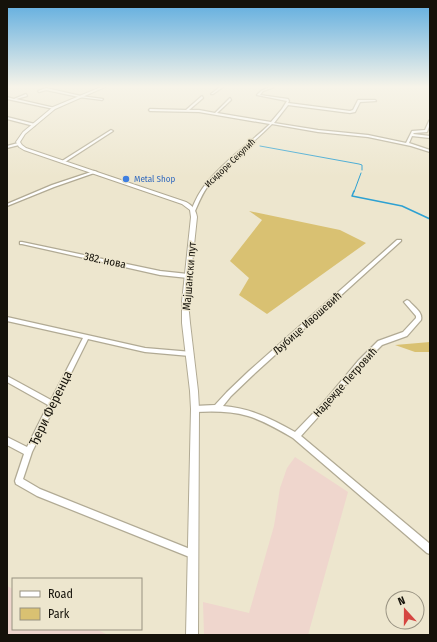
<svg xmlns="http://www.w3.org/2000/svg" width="437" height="642" viewBox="0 0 437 642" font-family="'Fira Sans Condensed',sans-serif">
<rect width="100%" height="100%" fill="#ede6ce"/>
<!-- industrial -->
<g fill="#efd6cd">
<polygon points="295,457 348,492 308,635 204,635 203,602 249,613 274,526 280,488 287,468"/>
<polygon points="7,586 13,589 13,629 96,629 108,635 7,635"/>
</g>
<!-- green -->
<g fill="#d9c172">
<polygon points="249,211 340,230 366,243 267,314 239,295 249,278 230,261 262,220"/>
<polygon points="430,342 430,352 415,352 395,345"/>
</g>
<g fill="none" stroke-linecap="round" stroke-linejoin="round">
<!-- stream-far1 -->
<g stroke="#2ea1d2" stroke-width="1">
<polyline points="260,146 359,164 362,165 362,170"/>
<polyline points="354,192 361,173"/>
</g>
<!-- stream -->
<polyline stroke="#2ea1d2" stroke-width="1.5" points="354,191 352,196 402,206 430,219"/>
<defs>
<g id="minor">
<polygon points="220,87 223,87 213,94 211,94"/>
<path d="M270,87H274L263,91L260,95L288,99L289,101L288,103L350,111L353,110L358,100H375L376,101L360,102L355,112L350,113L288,105L274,123L318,130L368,135L406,143L412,131L425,130L429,121L430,120V124L427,132L414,133L413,134L430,136V138L412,136L409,143L430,150V152L411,146L368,137L318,132L272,124C252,145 225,162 208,186C202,194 199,202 195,211L192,212L191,211C195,201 199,192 206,184C224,161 249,144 270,124L199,112L150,111L149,110L150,109L186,110L202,96L203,98L189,110H199L215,113L230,98L231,100L217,113L271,122L282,109L287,101L257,95L261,91Z"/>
<polygon points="46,88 81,96 103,99 102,100 79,97 46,90 39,92 38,91"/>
<polygon points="26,94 27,96 16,99 55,108 54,109 7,99 7,97 14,99"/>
<polygon points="7,117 35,124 35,125 34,126 7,119"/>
<polygon points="111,130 113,131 65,162 62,161"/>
<polygon points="18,143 19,143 19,145 7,148 7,146"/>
<polygon points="94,171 97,172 54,187 7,206 7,204 52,185"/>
<path d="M397,240H401V241L253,375L231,396L223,406C250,408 272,419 295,432L323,403L358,361L378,341L403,332L416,318V316L404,302L407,300L409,301C414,307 423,312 421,320L407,336L382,345L362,365L327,407L301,436L430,544V554L427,553L293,438C279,430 264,421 248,416C231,411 213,411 195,412L193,411L192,409L193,407L195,406L215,405L227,392L249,371Z"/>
<polygon points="20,242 22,242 160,271 188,274 190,276 188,278 160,275 22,244 20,244"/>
<polygon points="7,317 145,348 192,352 193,354 192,356 190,356 145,352 88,339 32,452 23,479 40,489 195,551 196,554 195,557 192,558 37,496 16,484 15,481 24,454 7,445 7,437 27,447 48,405 7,382 7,376 51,400 83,338 7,321"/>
</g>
<path id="tertiary" d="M101,87H105L55,109L25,134L20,142L22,145L26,148L186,202C192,205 196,210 197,217L188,302L190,323L198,391L199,409L198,635H186L191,409L190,391L182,323V302L191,217L190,210L182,204L24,150L19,147L16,142L23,132L53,107Z"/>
</defs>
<!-- minor casing -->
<use href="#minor" stroke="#b1aa94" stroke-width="2.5"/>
<!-- tertiary casing -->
<use href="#tertiary" stroke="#b1aa94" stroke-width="2"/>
<!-- minor -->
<use href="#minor" fill="#fff" fill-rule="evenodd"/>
<!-- tertiary -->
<use href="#tertiary" fill="#fff" fill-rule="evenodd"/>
</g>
<!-- sky -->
<linearGradient id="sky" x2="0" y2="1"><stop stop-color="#5dacdf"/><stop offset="0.49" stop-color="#f7f4e9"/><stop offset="1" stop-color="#f7f4e9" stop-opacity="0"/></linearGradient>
<rect width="437" height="177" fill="url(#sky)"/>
<!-- markers -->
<circle fill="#3f7fe0" stroke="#ede6ce" stroke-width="1.5" cx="126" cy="179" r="4"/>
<g text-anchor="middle" stroke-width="3" stroke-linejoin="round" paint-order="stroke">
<!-- far-street labels -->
<g font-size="9" fill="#15120a" stroke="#ede6ce">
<text transform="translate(230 163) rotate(-44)" y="3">Исидоре Секулић</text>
</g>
<!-- far-shop labels -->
<g font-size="9" fill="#366cbe" stroke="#ede6ce" text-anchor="start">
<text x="134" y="182">Metal Shop</text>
</g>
<!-- street labels -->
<g font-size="11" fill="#15120a" stroke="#ede6ce">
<text transform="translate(105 260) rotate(12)" y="4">382. нова</text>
<text transform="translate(189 276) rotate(-85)" y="4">Мајшански пут</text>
<text transform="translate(307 323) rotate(-42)" y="4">Љубице Ивошевић</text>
<text transform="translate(345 382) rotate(-48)" y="4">Надежде Петровић</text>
</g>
<!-- near-street labels -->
<g font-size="13" fill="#15120a" stroke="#ede6ce">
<text transform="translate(50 408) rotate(-64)" y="5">Ђери Ференца</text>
</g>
</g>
<!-- border -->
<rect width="437" height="642" fill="none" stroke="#15120a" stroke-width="16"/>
<!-- legend -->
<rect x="12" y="578" width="130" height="52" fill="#ede6ce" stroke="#979180"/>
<rect x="20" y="591" width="20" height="6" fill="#ffffff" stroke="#979180"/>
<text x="48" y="598" font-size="12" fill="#15120a">Road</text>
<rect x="20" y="608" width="20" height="12" fill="#d9c172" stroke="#979180"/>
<text x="48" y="618" font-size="12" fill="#15120a">Park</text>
<!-- north arrow -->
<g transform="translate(405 610) rotate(339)"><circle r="19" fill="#ede6ce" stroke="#979180"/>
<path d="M0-3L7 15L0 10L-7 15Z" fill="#d54641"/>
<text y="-6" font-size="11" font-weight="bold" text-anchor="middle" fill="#15120a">N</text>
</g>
</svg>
